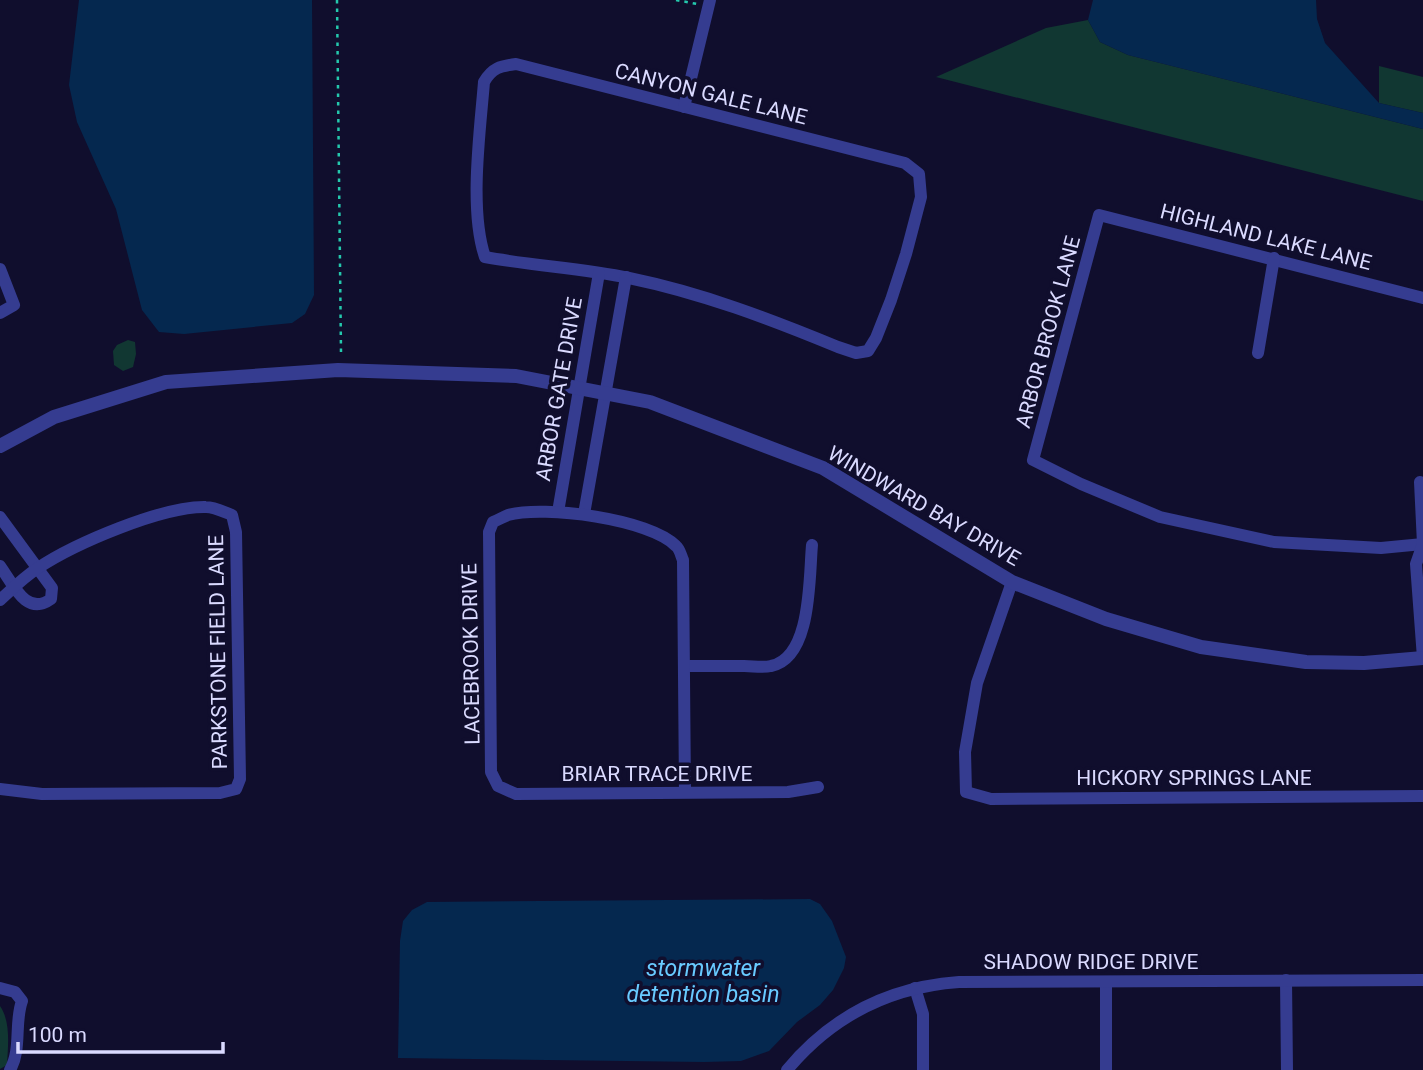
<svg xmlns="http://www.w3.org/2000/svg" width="1423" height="1070" viewBox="0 0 1423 1070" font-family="Roboto,sans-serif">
<rect width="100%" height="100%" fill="#100e2d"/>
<!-- green -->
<g fill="#113732">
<polygon points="1088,20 1100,42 1128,55 1423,129 1423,201 936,77 1046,28"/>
<polygon points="1379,66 1423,77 1423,113 1379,103"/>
<polygon points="128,340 135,342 136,354 133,367 123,371 114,365 113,351 117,345"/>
<path d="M0,1006C11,1022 8,1046 7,1065L0,1069Z"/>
</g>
<!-- water -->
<g fill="#05284f">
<polygon points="79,0 312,0 314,295 305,314 292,323 184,334 159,332 142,310 116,209 77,122 69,85"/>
<polygon points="1093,0 1316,0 1317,19 1325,43 1379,103 1423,113 1423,129 1128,55 1100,42 1088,20"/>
<polygon points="810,899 820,904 832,921 846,957 844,968 833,990 820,1005 797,1022 769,1051 741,1061 704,1062 398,1058 400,941 403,921 412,910 427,902"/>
</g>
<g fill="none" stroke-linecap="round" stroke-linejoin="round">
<!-- path -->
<g stroke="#24c9ad" stroke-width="2.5" stroke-dasharray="3.5 5" stroke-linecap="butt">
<polyline points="337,0 341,352"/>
<polyline points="676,0 697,4"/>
</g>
<!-- minor -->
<g stroke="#353c90" stroke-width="12">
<path d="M516,64L905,163L919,174L921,197L906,254L891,300L876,338L868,351L856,353L838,347C770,319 702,293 629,278C582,268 533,266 485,257C469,210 480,132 484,82C492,68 500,66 516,64Z"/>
<polyline points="684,107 710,0"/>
<polyline points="0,269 14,305 0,313"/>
<polyline points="1423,298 1099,215 1033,460 1081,484 1160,517 1274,542 1381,548 1423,544"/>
<polyline points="1258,353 1274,258"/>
<polyline points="1420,482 1423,544 1416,564 1423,658"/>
<polyline points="558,512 599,273"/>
<polyline points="584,514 626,277"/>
<path d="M0,517L52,588L51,599C26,617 13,584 0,566"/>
<polyline points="1012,582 977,683 965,752 966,792 991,799 1423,796"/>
<path d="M0,600C12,589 24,577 38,568C74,544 162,506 206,507C214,507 224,512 232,515L236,532L240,779L236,789L220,793L42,794L0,789"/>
<path d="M684,666C704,666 724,666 744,666C753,666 763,668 771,666C812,658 809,577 812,545"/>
<path d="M685,793L683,560C681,556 680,549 676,546C650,519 544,505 508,515C503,517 498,520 493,522L489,532L491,772L498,786L516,794L788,792L818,787"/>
<polyline points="1286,980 1287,1070"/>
<polyline points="1106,982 1106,1070"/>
<path d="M0,988L15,992L22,1001C14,1023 22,1049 10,1070"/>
<polyline points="915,988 923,1014 923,1070"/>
<path d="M787,1070C832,1016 889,987 959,982L1423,980"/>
</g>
<!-- tertiary -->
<polyline stroke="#353c90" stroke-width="14" points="0,446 54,417 166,382 338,370 516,376 650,402 823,468 1012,582 1106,619 1201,647 1306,662 1364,663 1423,658"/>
</g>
<g text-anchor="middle" stroke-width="7" stroke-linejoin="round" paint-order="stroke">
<!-- street labels -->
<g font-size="21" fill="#dadaff" stroke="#100e2d">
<text transform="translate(711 94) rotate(14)" y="7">CANYON GALE LANE</text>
<text transform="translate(1266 237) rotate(14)" y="7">HIGHLAND LAKE LANE</text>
<text transform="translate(1048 332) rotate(-75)" y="7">ARBOR BROOK LANE</text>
<text transform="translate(559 389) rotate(-80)" y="7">ARBOR GATE DRIVE</text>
<text transform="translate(924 506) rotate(30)" y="7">WINDWARD BAY DRIVE</text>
<text transform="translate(218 652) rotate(-91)" y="7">PARKSTONE FIELD LANE</text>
<text transform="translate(471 654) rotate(-91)" y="7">LACEBROOK DRIVE</text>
<text x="657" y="781">BRIAR TRACE DRIVE</text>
<text x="1194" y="785">HICKORY SPRINGS LANE</text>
<text x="1091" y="969">SHADOW RIDGE DRIVE</text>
</g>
<!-- water labels -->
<g font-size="23" font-style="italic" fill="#68caff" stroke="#100e2d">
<text x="703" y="976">stormwater<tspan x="703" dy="26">detention basin</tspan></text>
</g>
</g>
<!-- scale -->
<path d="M18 1042v10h205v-10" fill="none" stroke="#dadaff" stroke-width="3.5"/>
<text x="28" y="1042" font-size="21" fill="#dadaff" stroke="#100e2d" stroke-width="5" paint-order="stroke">100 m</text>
</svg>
